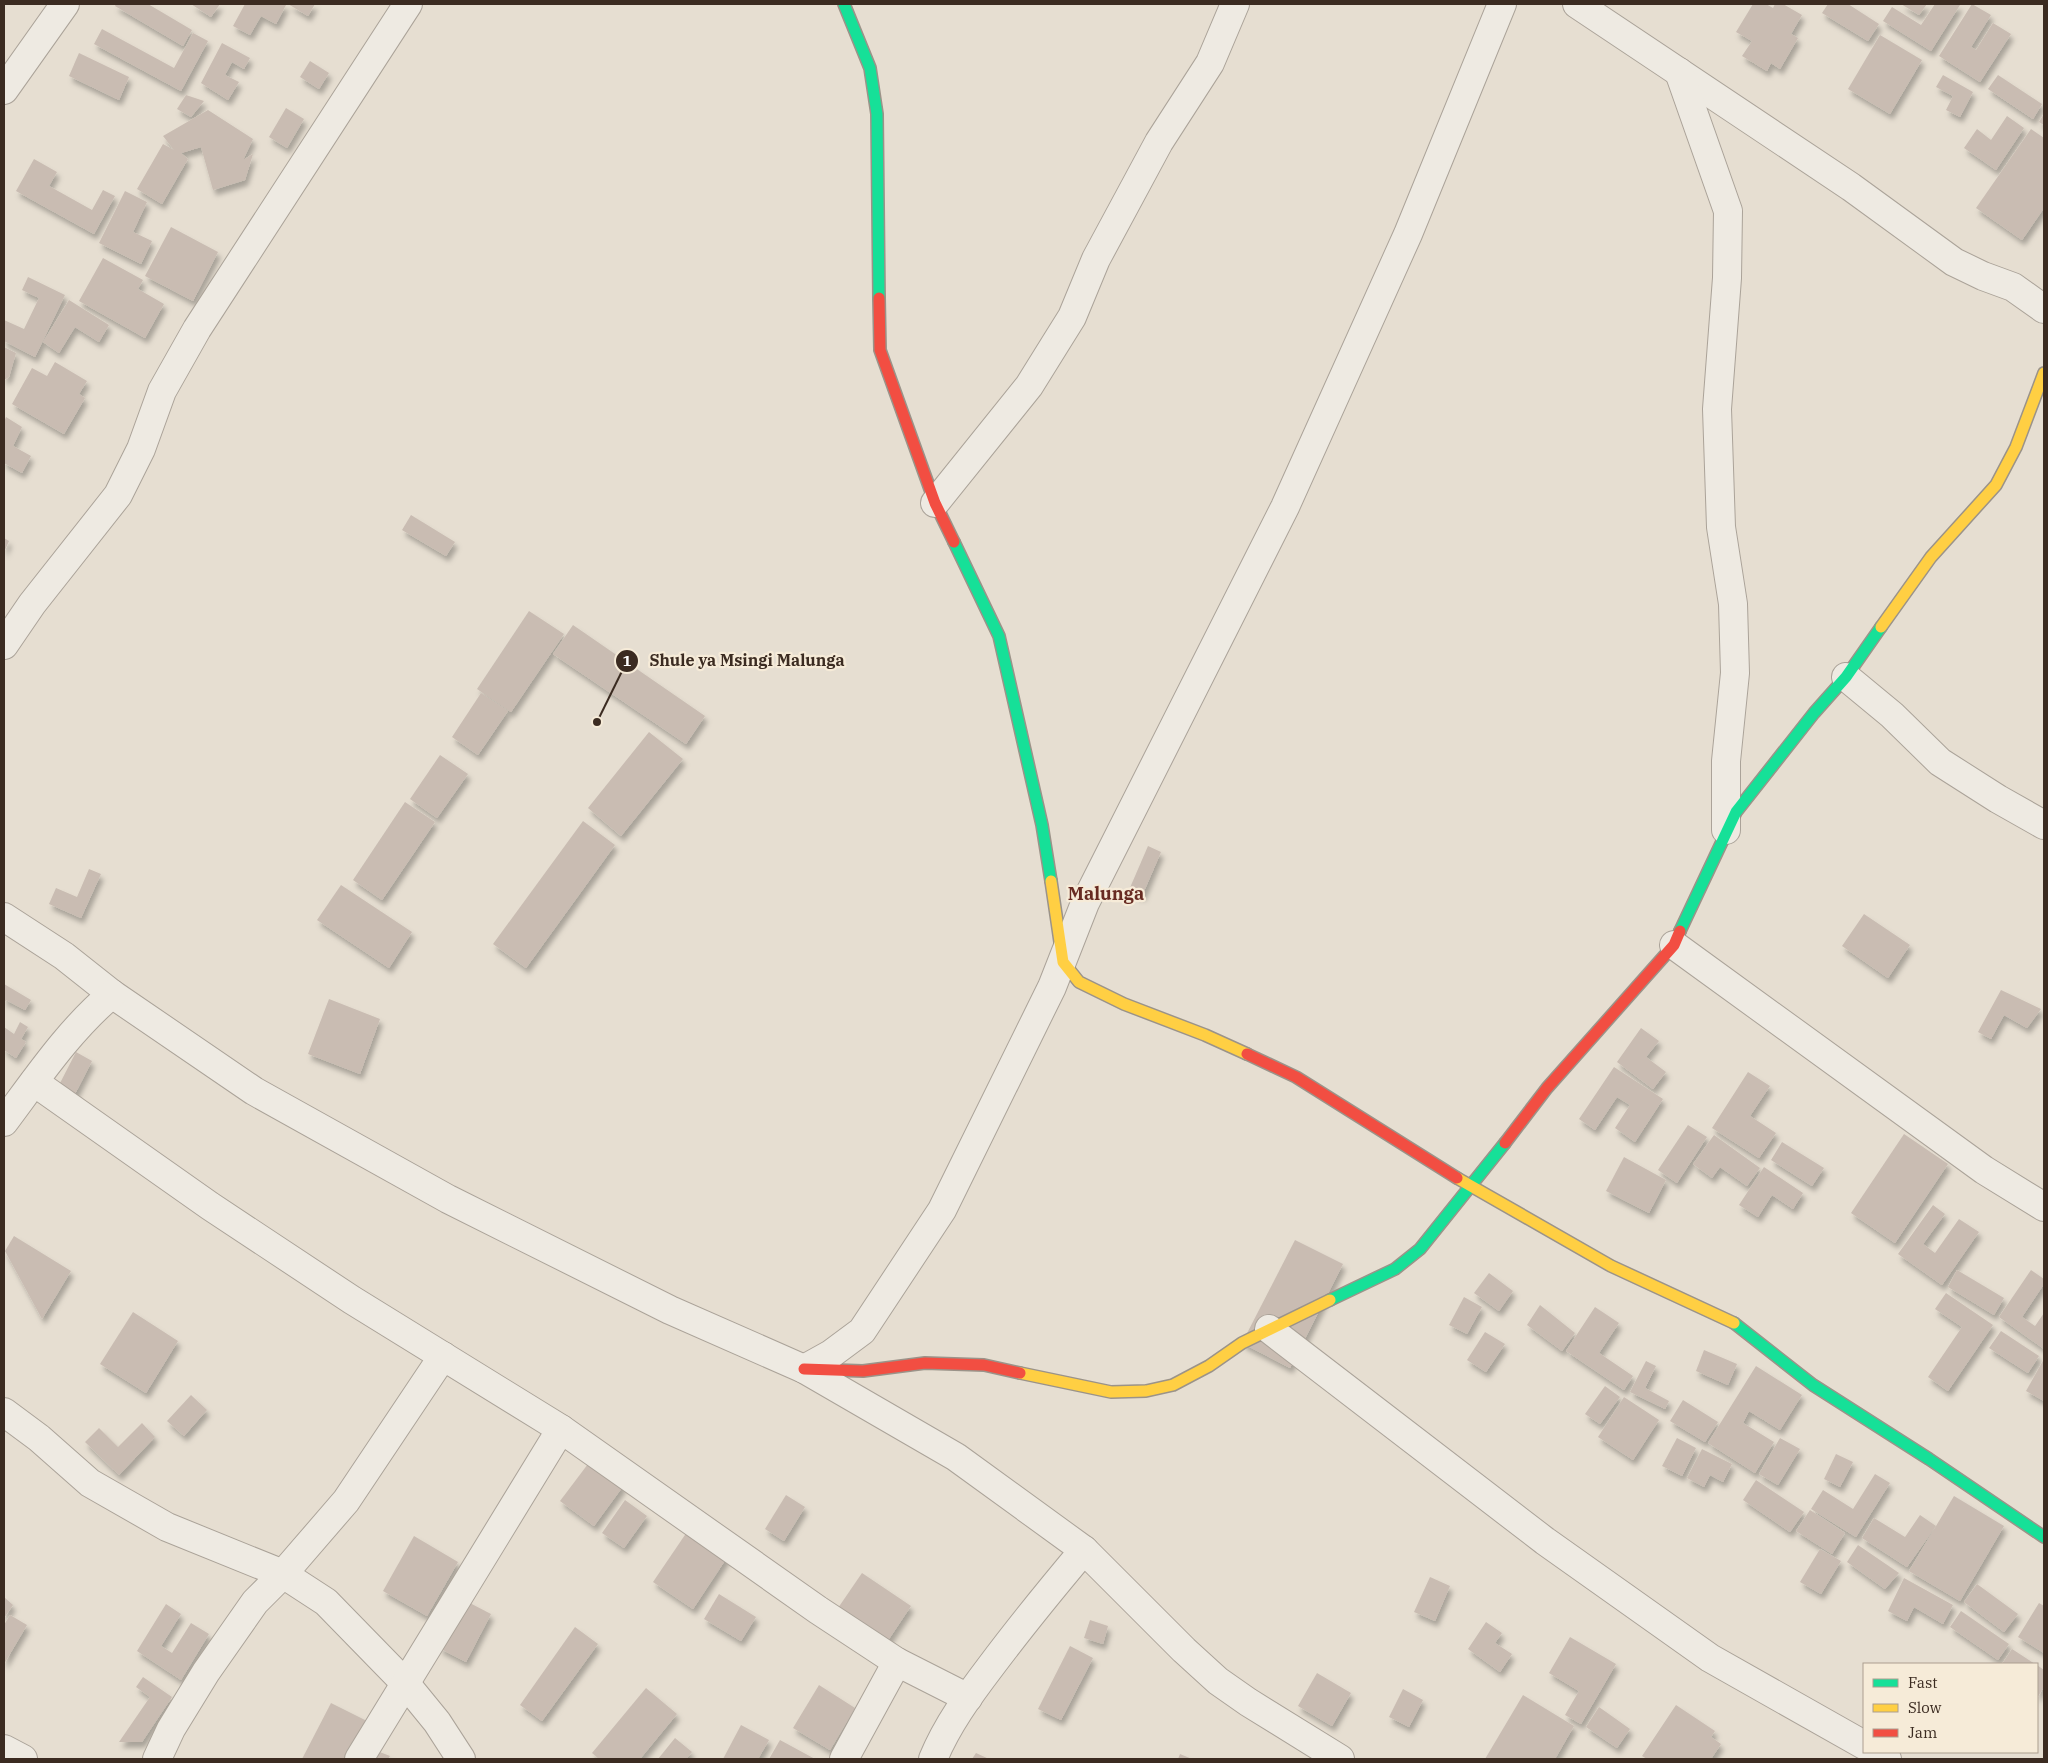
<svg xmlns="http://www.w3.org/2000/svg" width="2048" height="1763" viewBox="0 0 2048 1763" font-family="'IBM Plex Serif',serif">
<defs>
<filter id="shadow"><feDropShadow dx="3" dy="5.5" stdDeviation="2.5" flood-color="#0004"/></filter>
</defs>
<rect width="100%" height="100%" fill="#e6ded1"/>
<!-- building -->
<g fill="#c9bcb2" filter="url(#shadow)">
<polygon points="116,4 148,4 192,30 183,46 115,6"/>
<polygon points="191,4 220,4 211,17"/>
<polygon points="245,4 283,4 286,5 276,24 261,16 250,35 233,26"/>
<polygon points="288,4 315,4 308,16"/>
<polygon points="1753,4 1766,4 1773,8 1775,4 1783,4 1802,15 1791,34 1798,38 1780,69 1771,63 1767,71 1742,56 1752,41 1736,32"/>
<polygon points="1828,4 1848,4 1879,24 1868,41 1822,13"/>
<polygon points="1901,4 1927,4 1919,15"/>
<polygon points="1935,4 1960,5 1931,51 1883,21 1892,7 1921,25"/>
<polygon points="1972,4 1991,15 1971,47 1976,50 1993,23 2011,34 1980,82 1939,56"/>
<polygon points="102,29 174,68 193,33 208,41 181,91 94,44"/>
<polygon points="1880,35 1922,60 1890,114 1848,89"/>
<polygon points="222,43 250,58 244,69 232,62 225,75 239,82 228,100 201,83"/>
<polygon points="79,53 129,77 119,100 69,76"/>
<polygon points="310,61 329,73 319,89 300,77"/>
<polygon points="1943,75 1973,92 1960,117 1946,110 1953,96 1936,87"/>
<polygon points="1998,75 2042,104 2033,119 1988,89"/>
<polygon points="186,95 204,101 191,117 177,109"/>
<polygon points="286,108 304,119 287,148 269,137"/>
<polygon points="208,110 253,139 243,160 253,154 245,180 213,190 201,147 181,153 188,159 162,204 137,189 163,144 174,150 163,136"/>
<polygon points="2044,114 2044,125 2039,122"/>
<polygon points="2007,116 2024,128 1996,170 1964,148 1977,129 1991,140"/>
<polygon points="2031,129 2044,138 2044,208 2022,240 1976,208"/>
<polygon points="34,159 57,172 49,186 92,210 103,190 115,196 94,234 16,191"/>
<polygon points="125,191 147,202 133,232 152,241 141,264 99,243"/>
<polygon points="171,227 218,252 193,301 145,276"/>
<polygon points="103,258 143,280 138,289 164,304 145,338 79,301"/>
<polygon points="28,277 65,295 35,357 4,341 4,320 24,329 39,298 22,290"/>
<polygon points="69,300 109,325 99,342 75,327 59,353 43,342"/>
<polygon points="4,347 16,353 9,377 4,380"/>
<polygon points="55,362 87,381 79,394 85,398 64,434 12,404 32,368 47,376"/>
<polygon points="6,417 22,427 13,446 31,456 22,473 4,463 4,422"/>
<polygon points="411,515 455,542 446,556 402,530"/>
<polygon points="4,538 9,541 4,552"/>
<polygon points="529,611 564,634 511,712 477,689"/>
<polygon points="573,625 705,716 686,744 553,654"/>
<polygon points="481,693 508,711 478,755 452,737"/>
<polygon points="649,732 683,759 621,836 588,808"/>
<polygon points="440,755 468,774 437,818 410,799"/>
<polygon points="405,802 435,822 382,900 353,880"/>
<polygon points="583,821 615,845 526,968 493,944"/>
<polygon points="1148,846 1161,852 1142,896 1129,890"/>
<polygon points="89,869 101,874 81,918 49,904 56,888 77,897"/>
<polygon points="341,885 412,932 389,968 317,920"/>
<polygon points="1864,914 1910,945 1888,978 1842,946"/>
<polygon points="4,984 31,1000 25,1010 6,1000 4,1004"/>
<polygon points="2001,990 2041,1009 2027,1028 2004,1015 1991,1039 1978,1032"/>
<polygon points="329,999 380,1019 360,1074 308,1054"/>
<polygon points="20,1022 28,1027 21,1039 26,1042 16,1058 4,1050 4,1027 14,1034"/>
<polygon points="1641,1028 1659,1041 1646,1057 1666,1072 1653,1089 1617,1062"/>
<polygon points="76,1052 92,1061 74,1096 58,1087"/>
<polygon points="1614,1067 1663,1099 1635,1142 1615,1128 1630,1105 1617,1097 1595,1130 1579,1119"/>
<polygon points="1748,1072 1770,1086 1750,1116 1776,1133 1759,1158 1712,1128"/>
<polygon points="1688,1125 1707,1137 1677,1183 1658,1170"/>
<polygon points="1904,1134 1948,1164 1895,1243 1851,1213"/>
<polygon points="1714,1135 1760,1168 1747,1186 1720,1167 1712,1178 1693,1164"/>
<polygon points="1782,1142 1824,1168 1812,1186 1771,1160"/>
<polygon points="1624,1157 1666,1180 1649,1213 1606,1191"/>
<polygon points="1764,1167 1803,1193 1793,1209 1772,1195 1758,1217 1739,1205"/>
<polygon points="1933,1205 1945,1214 1923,1244 1935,1253 1959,1219 1979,1232 1942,1285 1898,1254"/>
<polygon points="14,1236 71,1271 42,1319 5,1251"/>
<polygon points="1295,1240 1343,1264 1290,1368 1242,1343"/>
<polygon points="1957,1270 2004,1298 1994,1315 1948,1287"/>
<polygon points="2031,1270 2044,1279 2044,1284 2022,1317 2035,1326 2044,1313 2044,1349 1999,1317"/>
<polygon points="1489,1273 1513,1291 1499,1311 1474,1293"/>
<polygon points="1946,1293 1993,1325 1948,1391 1928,1377 1962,1327 1935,1309"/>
<polygon points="1464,1297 1482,1307 1467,1334 1449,1325"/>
<polygon points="1540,1305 1575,1333 1562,1351 1527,1325"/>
<polygon points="1595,1307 1619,1323 1599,1353 1633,1376 1624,1390 1566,1351"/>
<polygon points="133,1312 178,1341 146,1393 100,1364"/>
<polygon points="2001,1331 2039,1356 2028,1373 1989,1348"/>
<polygon points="1485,1332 1505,1344 1486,1372 1467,1360"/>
<polygon points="1704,1350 1737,1364 1728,1385 1696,1371"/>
<polygon points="2044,1359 2044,1401 2026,1391"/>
<polygon points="1646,1361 1656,1366 1645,1388 1669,1401 1665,1409 1630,1392"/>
<polygon points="1756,1366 1802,1395 1780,1430 1749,1411 1743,1423 1774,1442 1755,1473 1708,1443"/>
<polygon points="1605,1386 1620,1397 1600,1424 1585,1414"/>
<polygon points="191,1395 207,1410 184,1436 167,1421"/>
<polygon points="1624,1397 1659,1420 1633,1460 1598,1437"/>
<polygon points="1683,1400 1718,1422 1705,1442 1670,1421"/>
<polygon points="142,1423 155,1437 119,1475 85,1442 99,1428 118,1447"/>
<polygon points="1677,1438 1696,1448 1682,1476 1662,1466"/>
<polygon points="1780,1438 1800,1449 1778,1485 1759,1474"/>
<polygon points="1702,1449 1732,1464 1723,1482 1710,1475 1704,1487 1687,1478"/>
<polygon points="1836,1454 1853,1462 1840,1487 1824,1479"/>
<polygon points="591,1460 624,1485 594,1526 560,1501"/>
<polygon points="1875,1474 1890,1483 1856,1537 1811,1509 1823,1490 1853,1509"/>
<polygon points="1756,1480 1804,1512 1790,1532 1743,1500"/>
<polygon points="786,1495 805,1507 784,1541 765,1529"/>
<polygon points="1954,1496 2004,1526 1960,1601 1909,1571"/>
<polygon points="625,1500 647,1516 624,1548 602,1533"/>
<polygon points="1810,1510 1845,1533 1832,1554 1796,1531"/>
<polygon points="1920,1515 1936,1526 1907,1567 1862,1538 1874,1518 1905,1537"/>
<polygon points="689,1529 728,1556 693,1609 653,1582"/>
<polygon points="414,1536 458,1562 427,1616 383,1591"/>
<polygon points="1858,1545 1899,1573 1885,1589 1847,1562"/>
<polygon points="1820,1549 1841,1561 1821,1594 1800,1582"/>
<polygon points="862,1573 911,1606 887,1642 838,1608"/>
<polygon points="1430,1577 1450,1586 1435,1621 1414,1612"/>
<polygon points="1904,1578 1953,1605 1943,1624 1914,1607 1907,1621 1888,1611"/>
<polygon points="1977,1584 2018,1614 2004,1632 1964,1602"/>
<polygon points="719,1594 756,1617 741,1641 704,1619"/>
<polygon points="4,1597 13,1605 4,1618"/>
<polygon points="464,1600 491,1614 466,1662 439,1648"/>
<polygon points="2039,1603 2044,1606 2044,1628 2043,1631 2044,1632 2044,1653 2018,1637"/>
<polygon points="166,1604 181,1614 161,1646 172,1653 191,1623 209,1634 181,1680 137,1651"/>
<polygon points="1961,1611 2009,1644 1998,1660 1950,1627"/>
<polygon points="10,1615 27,1625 4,1664 4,1625"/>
<polygon points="1090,1620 1108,1626 1103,1644 1084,1638"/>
<polygon points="1486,1622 1502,1633 1495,1643 1512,1654 1500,1672 1468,1649"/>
<polygon points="575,1627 598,1644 542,1721 520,1705"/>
<polygon points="1570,1637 1616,1664 1581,1724 1565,1715 1579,1691 1549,1673"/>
<polygon points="1070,1646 1093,1658 1061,1720 1038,1709"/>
<polygon points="2012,1649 2035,1664 2002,1664"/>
<polygon points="2037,1665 2044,1670 2044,1687 2037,1698"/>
<polygon points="1317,1673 1351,1693 1332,1726 1298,1706"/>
<polygon points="143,1677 172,1697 142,1742 119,1742 150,1697 136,1687"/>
<polygon points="819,1685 855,1708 830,1750 793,1728"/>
<polygon points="646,1688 677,1714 640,1759 599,1759 592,1753"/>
<polygon points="1403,1689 1423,1700 1409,1727 1389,1717"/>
<polygon points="1523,1695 1574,1726 1555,1759 1485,1759"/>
<polygon points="331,1703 369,1722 350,1759 302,1759"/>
<polygon points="1676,1705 1715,1731 1711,1737 1721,1744 1711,1759 1647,1759 1642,1756"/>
<polygon points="1599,1707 1630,1729 1617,1748 1586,1727"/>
<polygon points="741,1725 769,1740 758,1759 723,1759"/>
<polygon points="675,1738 692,1752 686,1759 658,1759"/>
<polygon points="780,1740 815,1759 769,1759"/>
<polygon points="372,1749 390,1756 388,1759 368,1759"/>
<polygon points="976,1753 989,1759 972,1759"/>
<polygon points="1180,1754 1192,1759 1178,1759"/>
</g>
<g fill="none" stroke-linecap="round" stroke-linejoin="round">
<defs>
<g id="street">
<polyline points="1577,4 1851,187 1954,262 1983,276 2013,287 2044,309"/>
<polyline points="1679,72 1728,211 1727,278 1717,409 1721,527 1733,604 1735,673 1726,761 1726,830"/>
<polyline points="4,90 65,4"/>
<polyline points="935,503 1029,386 1057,341 1072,317 1096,259 1159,142 1210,63 1235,4"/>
<polyline points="4,645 32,604 118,495 141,449 162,391 197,329 408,4"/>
<polyline points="1846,677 1892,715 1940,762 1998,799 2044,825"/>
<polyline points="4,917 64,956 112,994 254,1091 448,1199 670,1310 804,1369 956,1457 1084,1550 1184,1650 1218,1681 1248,1702 1340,1759"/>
<polyline points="1674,945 1984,1170 2044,1207"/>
<polyline points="34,1082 210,1206 352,1300 561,1429 818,1610 897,1662 968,1698"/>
<path d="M4,1122C37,1078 69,1030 112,994"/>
<polyline points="1269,1329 1545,1541 1710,1658 1864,1745"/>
<polyline points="804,1369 831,1354 862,1331 942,1210 1052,987 1085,903 1285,507 1408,234 1502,4"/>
<polyline points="4,1412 39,1438 90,1483 167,1527 283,1574 326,1602 406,1684 437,1722 461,1759"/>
<polyline points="4,1749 23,1759"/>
<polyline points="1875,1752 1887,1759"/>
<polyline points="157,1759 171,1729 206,1672 255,1602 283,1574 346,1501 443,1356"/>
<polyline points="359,1759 561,1429"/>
<polyline points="844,1759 897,1662"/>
<path d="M933,1759C947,1725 969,1695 991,1666C1021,1626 1052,1588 1084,1550"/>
</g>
<g id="fast">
<polyline points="844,4 870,68 877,114 879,298"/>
<polyline points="954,542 999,636 1042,825 1051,881"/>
<polyline points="1680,931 1736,812 1814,713 1846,677 1881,627"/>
<polyline points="1330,1300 1395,1269 1420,1249 1505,1143"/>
<polyline points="1734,1323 1813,1385 1929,1459 2044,1537"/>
</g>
<g id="slow">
<polyline points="1881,627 1931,557 1996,485 2016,447 2044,373"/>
<polyline points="1051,881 1063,962 1079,982 1124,1004 1205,1035 1247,1054"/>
<polyline points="1457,1178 1611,1266 1734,1323"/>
<polyline points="1020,1373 1111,1392 1146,1391 1173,1385 1209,1366 1242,1343 1330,1300"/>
</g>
<g id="jam">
<polyline points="879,298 880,350 935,503 954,542"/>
<polyline points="1247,1054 1296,1077 1457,1178"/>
<polyline points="1505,1143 1547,1088 1674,945 1680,931"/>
<polyline points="804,1369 863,1371 925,1363 984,1365 1020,1373"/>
</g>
</defs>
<!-- street casing -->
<use href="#street" stroke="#aba399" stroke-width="30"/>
<!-- fast casing -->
<use href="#fast" stroke="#9b9389" stroke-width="14"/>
<!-- slow casing -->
<use href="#slow" stroke="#9b9389" stroke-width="14"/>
<!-- jam casing -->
<use href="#jam" stroke="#9b9389" stroke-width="14"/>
<!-- street -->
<use href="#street" stroke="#eeeae2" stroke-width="28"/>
<!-- fast -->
<use href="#fast" stroke="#16e098" stroke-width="11"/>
<!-- slow -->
<use href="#slow" stroke="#ffcf43" stroke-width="11"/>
<!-- jam -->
<use href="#jam" stroke="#f24e42" stroke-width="11"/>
</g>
<g text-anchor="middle" stroke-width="4.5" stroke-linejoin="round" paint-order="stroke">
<!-- quarter labels -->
<g font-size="18" font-weight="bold" fill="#672a21" stroke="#f6ebd8">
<text x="1106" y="900">Malunga</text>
</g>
</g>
<!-- callouts -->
<path fill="none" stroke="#3b2b21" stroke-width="2" d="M597 722L627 661"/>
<g fill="#3b2b21" stroke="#f6ebd8" stroke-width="2">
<circle cx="597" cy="722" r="5"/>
<circle cx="627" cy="661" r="12"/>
</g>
<g font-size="15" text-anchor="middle" font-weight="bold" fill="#fff">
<text x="627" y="666">1</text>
</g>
<g font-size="16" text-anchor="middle" font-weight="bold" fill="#3b2b21" stroke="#f6ebd8" stroke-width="4.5" stroke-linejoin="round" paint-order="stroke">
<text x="747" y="666">Shule ya Msingi Malunga</text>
</g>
<!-- border -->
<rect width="2048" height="1763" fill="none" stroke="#3b2b21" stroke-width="10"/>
<!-- legend -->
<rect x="1863" y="1663" width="175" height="90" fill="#f6ebd8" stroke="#ab9e8f"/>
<rect x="1873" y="1679" width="25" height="8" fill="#16e098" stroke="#ab9e8f"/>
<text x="1908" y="1688" font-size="15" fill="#3b2b21">Fast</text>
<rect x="1873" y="1704" width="25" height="8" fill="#ffcf43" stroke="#ab9e8f"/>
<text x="1908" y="1713" font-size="15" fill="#3b2b21">Slow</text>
<rect x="1873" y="1729" width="25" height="8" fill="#f24e42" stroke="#ab9e8f"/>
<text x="1908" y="1738" font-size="15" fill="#3b2b21">Jam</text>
</svg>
